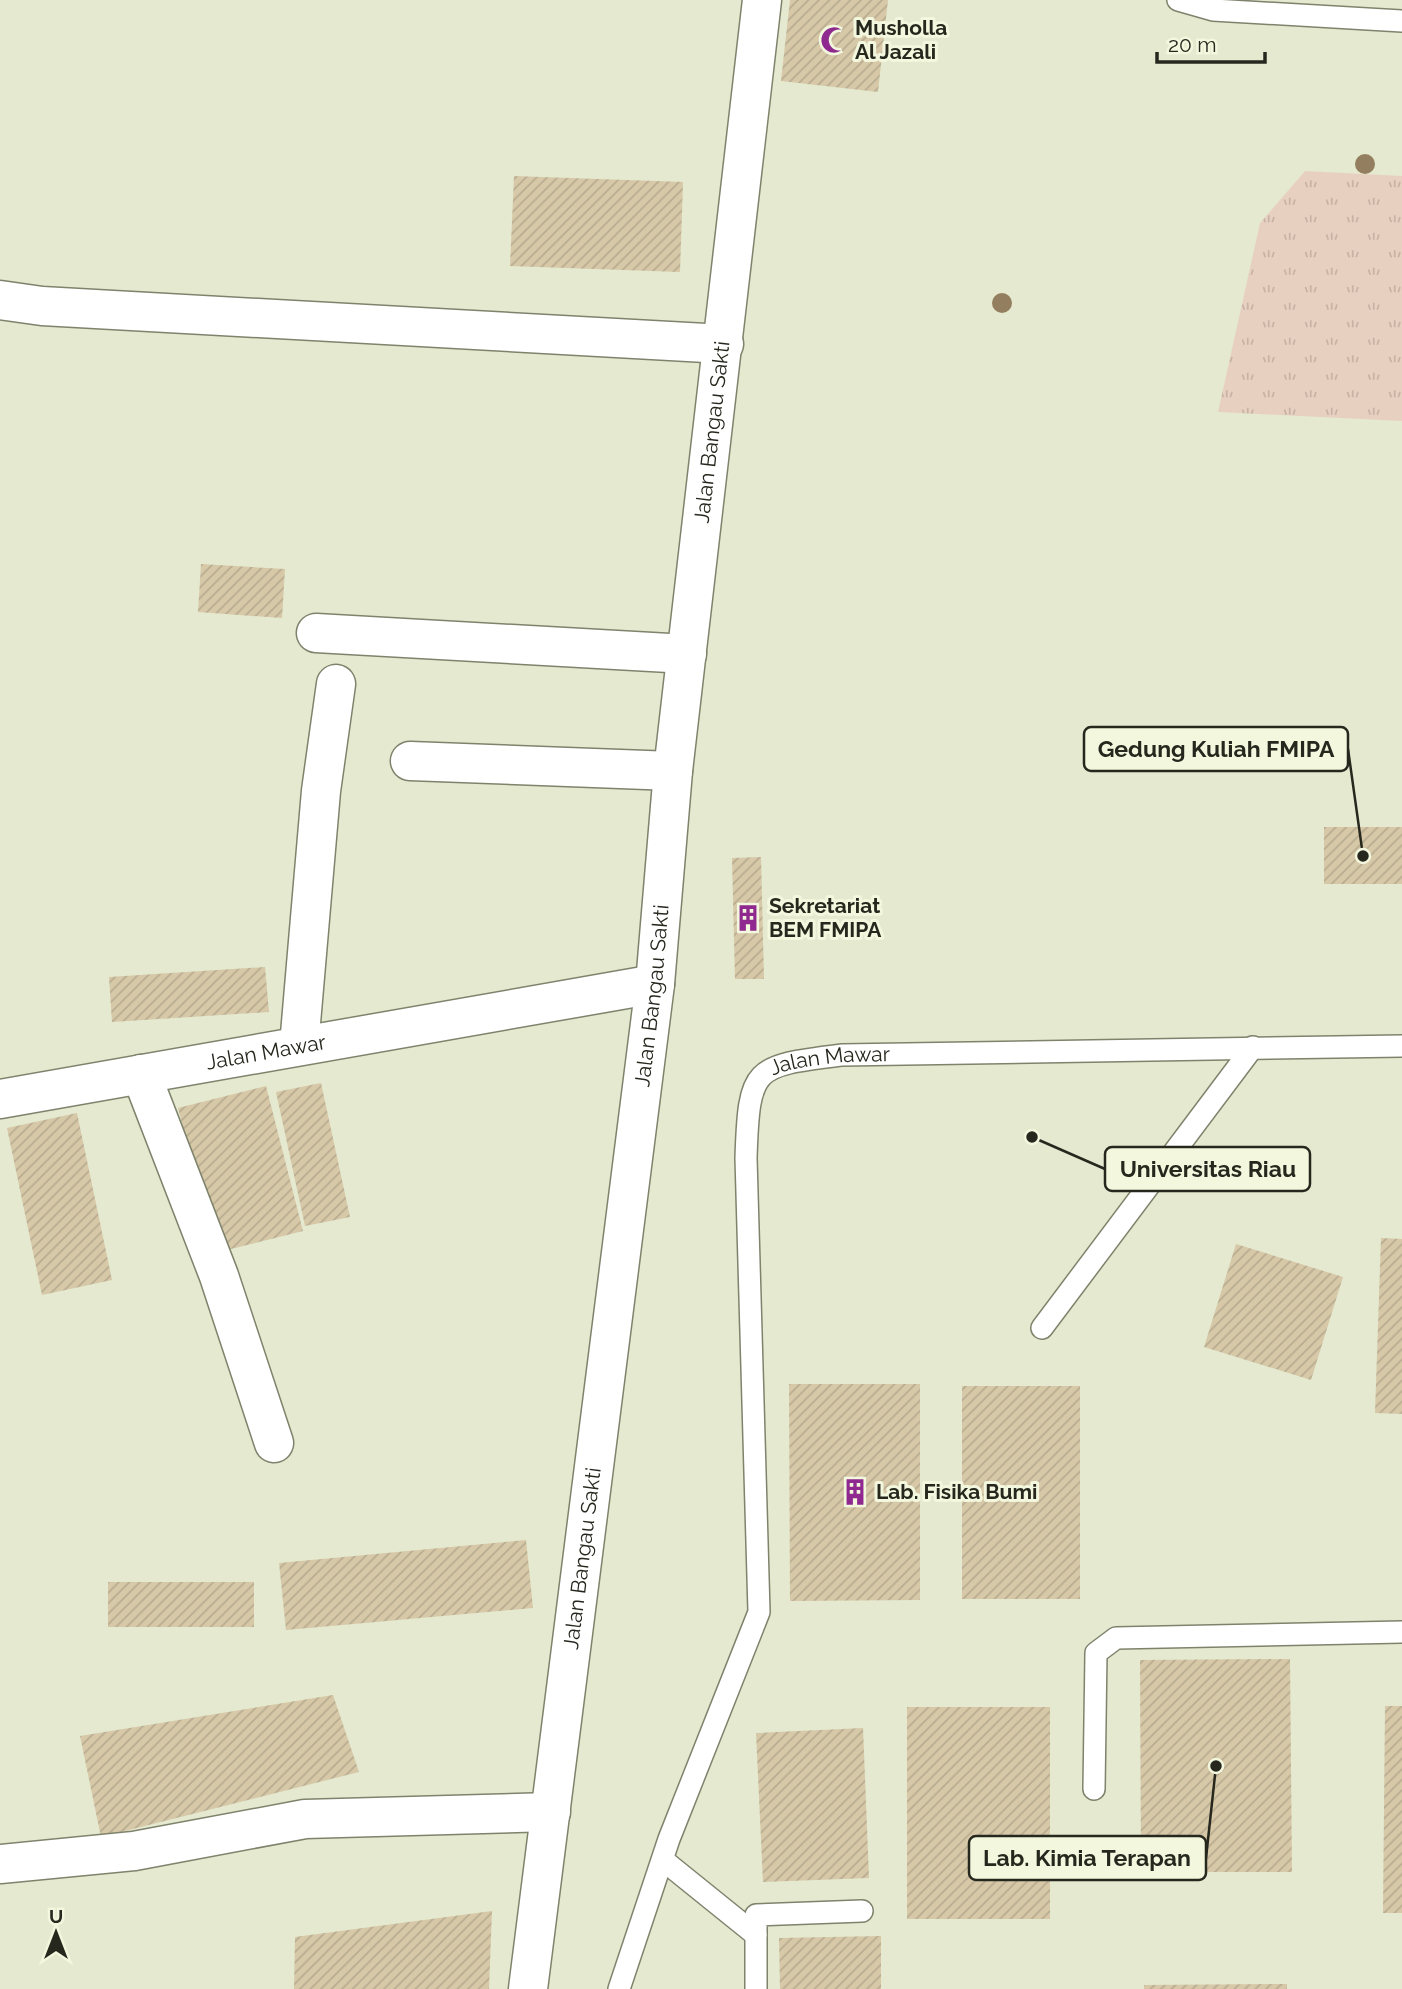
<svg xmlns="http://www.w3.org/2000/svg" width="1402" height="1989" viewBox="0 0 1402 1989" font-family="Raleway,sans-serif">
<defs>
<pattern id="grass-tufts" width="24" height="20" patternUnits="userSpaceOnUse" patternTransform="scale(1.75)"><rect width="24" height="20" fill="#e8d0c0"/><path d="M3 7l-1-3M5 7V3M7 7l1-3M15 17l-1-3M17 17v-4M19 17l1-3" fill="none" stroke="#c7b3a5"/></pattern>
<pattern id="building-hatch" width="6" height="6" patternUnits="userSpaceOnUse" patternTransform="scale(1.75)"><rect width="6" height="6" fill="#d7c8a8"/><path d="M-1 1l2-2M0 6l6-6M5 7l2-2" fill="none" stroke="#b8ac90"/></pattern>
</defs>
<rect width="100%" height="100%" fill="#e4e9d0"/>
<!-- grass -->
<polygon fill="url(#grass-tufts)" points="1305,171 1402,176 1402,421 1218,412 1260,223"/>
<!-- building -->
<g fill="url(#building-hatch)">
<polygon points="790,0 888,0 878,92 781,81"/>
<polygon points="514,176 683,182 680,272 510,266"/>
<polygon points="201,564 285,569 282,618 198,612"/>
<rect x="1324" y="827" width="78" height="57"/>
<polygon points="761,857 764,979 735,979 732,858"/>
<polygon points="265,967 269,1012 112,1022 109,977"/>
<polygon points="321,1083 350,1217 305,1226 276,1092"/>
<polygon points="266,1086 303,1231 215,1253 178,1108"/>
<polygon points="77,1113 112,1280 42,1295 7,1128"/>
<polygon points="1381,1238 1402,1239 1402,1414 1375,1413"/>
<polygon points="1236,1244 1343,1277 1311,1380 1204,1347"/>
<polygon points="789,1384 920,1384 920,1600 790,1601"/>
<rect x="962" y="1386" width="118" height="213"/>
<polygon points="526,1540 533,1608 286,1630 279,1563"/>
<rect x="108" y="1582" width="146" height="45"/>
<polygon points="1290,1659 1292,1872 1141,1872 1140,1660"/>
<polygon points="333,1695 359,1772 101,1837 80,1736"/>
<polygon points="1385,1706 1402,1706 1402,1913 1383,1913"/>
<rect x="907" y="1707" width="143" height="212"/>
<polygon points="863,1728 869,1878 763,1882 756,1733"/>
<polygon points="492,1911 489,1989 294,1989 295,1937"/>
<polygon points="881,1936 881,1989 780,1989 779,1938"/>
<polygon points="1287,1984 1287,1989 1144,1989 1144,1985"/>
</g>
<g fill="none" stroke-linecap="round" stroke-linejoin="round">
<defs>
<g id="lane">
<polyline points="1178,0 1213,10 1402,21"/>
<polyline points="1042,1328 1253,1047"/>
<polyline points="1094,1789 1096,1653 1116,1638 1402,1632"/>
<polyline points="663,1860 756,1935"/>
<path id="s1" d="M619,1989L669,1839L759,1612L746,1158C749,1066 753,1066 842,1055L1402,1046"/>
<polyline points="756,1989 756,1915 862,1911"/>
</g>
<g id="street">
<polyline points="0,300 42,306 724,344"/>
<polyline points="316,633 687,654"/>
<polyline points="410,761 673,771"/>
<polyline points="299,1046 321,791 336,684"/>
<polyline points="141,1074 219,1276 274,1443"/>
<path id="s2" d="M0,1099L655,984"/>
<polyline points="0,1864 134,1851 305,1819 551,1812"/>
</g>
<g id="secondary">
<path id="s3" d="M528,1989L655,984L673,771L762,0"/>
</g>
</defs>
<!-- lane casing -->
<use href="#lane" stroke="#7e836c" stroke-width="24"/>
<!-- street casing -->
<use href="#street" stroke="#7e836c" stroke-width="41"/>
<!-- secondary casing -->
<use href="#secondary" stroke="#7e836c" stroke-width="41"/>
<!-- lane -->
<use href="#lane" stroke="#fff" stroke-width="21"/>
<!-- street -->
<use href="#street" stroke="#fff" stroke-width="38"/>
<!-- secondary -->
<use href="#secondary" stroke="#fff" stroke-width="38"/>
</g>
<!-- trees -->
<g fill="#937f5f">
<circle cx="1365" cy="164" r="10"/>
<circle cx="1002" cy="303" r="10"/>
</g>
<!-- icons -->
<defs>
<symbol id="mosque-bare" viewBox="-9 -9 18 18"><path d="M3.5-4.9A6 6 0 1 0 3.5 4.9A5 5 0 1 1 3.5-4.9Z" fill="#8f298f" stroke="#f2f7dd" stroke-width="2.5" paint-order="stroke"/></symbol>
<symbol id="building-bare" viewBox="-9 -9 18 18"><path d="M-4-6H4V6H1V3H-1V6H-4ZM-2.5-4.3h1.7v1.8h-1.7ZM.8-4.3h1.7v1.8H.8ZM-2.5-1h1.7V.8h-1.7ZM.8-1h1.7V.8H.8Z" fill="#8f298f" stroke="#f2f7dd" stroke-width="2.5" paint-order="stroke"/></symbol>
</defs>
<g fill-rule="evenodd">
<use href="#mosque-bare" x="815" y="21" width="38" height="38"/>
<use href="#building-bare" x="729" y="899" width="38" height="38"/>
<use href="#building-bare" x="836" y="1473" width="38" height="38"/>
</g>
<g text-anchor="middle" stroke-width="6" stroke-linejoin="round" paint-order="stroke">
<!-- poi labels -->
<g font-size="21" font-weight="bold" fill="#26281e" stroke="#f2f7dd" text-anchor="start">
<text x="855" y="35">Musholla<tspan x="855" dy="24">Al Jazali</tspan></text>
<text x="769" y="913">Sekretariat<tspan x="769" dy="24">BEM FMIPA</tspan></text>
<text x="876" y="1499">Lab. Fisika Bumi</text>
</g>
<!-- street labels -->
<g font-size="21" fill="#26281e" stroke="#f2f7dd">
<text dy="7" stroke="none"><textPath href="#s3" startOffset="1568">Jalan Bangau Sakti</textPath></text>
<text dy="7" stroke="none"><textPath href="#s3" startOffset="1001">Jalan Bangau Sakti</textPath></text>
<text dy="7" stroke="none"><textPath href="#s2" startOffset="270">Jalan Mawar</textPath></text>
<text dy="7" stroke="none"><textPath href="#s1" startOffset="1013">Jalan Mawar</textPath></text>
<text dy="7" stroke="none"><textPath href="#s3" startOffset="434">Jalan Bangau Sakti</textPath></text>
</g>
</g>
<!-- callouts -->
<path fill="none" stroke="#26281e" stroke-width="2.5" d="M1363 856L1348 749M1032 1137L1105 1169M1216 1766L1206 1858"/>
<g fill="#26281e" stroke="#f2f7dd" stroke-width="2.5">
<circle cx="1363" cy="856" r="7"/>
<circle cx="1032" cy="1137" r="7"/>
<circle cx="1216" cy="1766" r="7"/>
</g>
<g fill="#f2f7dd" stroke="#26281e" stroke-width="2.5">
<rect x="1084" y="727" width="264" height="44" rx="7"/>
<rect x="1105" y="1147" width="205" height="44" rx="7"/>
<rect x="969" y="1836" width="237" height="44" rx="7"/>
</g>
<g font-size="23" text-anchor="middle" font-weight="bold" fill="#26281e">
<text x="1216" y="757">Gedung Kuliah FMIPA</text>
<text x="1208" y="1177">Universitas Riau</text>
<text x="1087" y="1866">Lab. Kimia Terapan</text>
</g>
<!-- north arrow -->
<g transform="translate(56 1933)" stroke="#f2f7dd" stroke-width="5" paint-order="stroke">
<path d="M0-5L12 26L0 18L-12 26Z" fill="#26281e"/>
<text y="-10" font-size="19" font-weight="bold" text-anchor="middle" fill="#26281e">U</text>
</g>
<!-- scale -->
<path d="M1157 52v10h108v-10" fill="none" stroke="#26281e" stroke-width="3.5"/>
<text x="1168" y="52" font-size="21" fill="#26281e" stroke="#f2f7dd" stroke-width="5" paint-order="stroke">20 m</text>
</svg>
